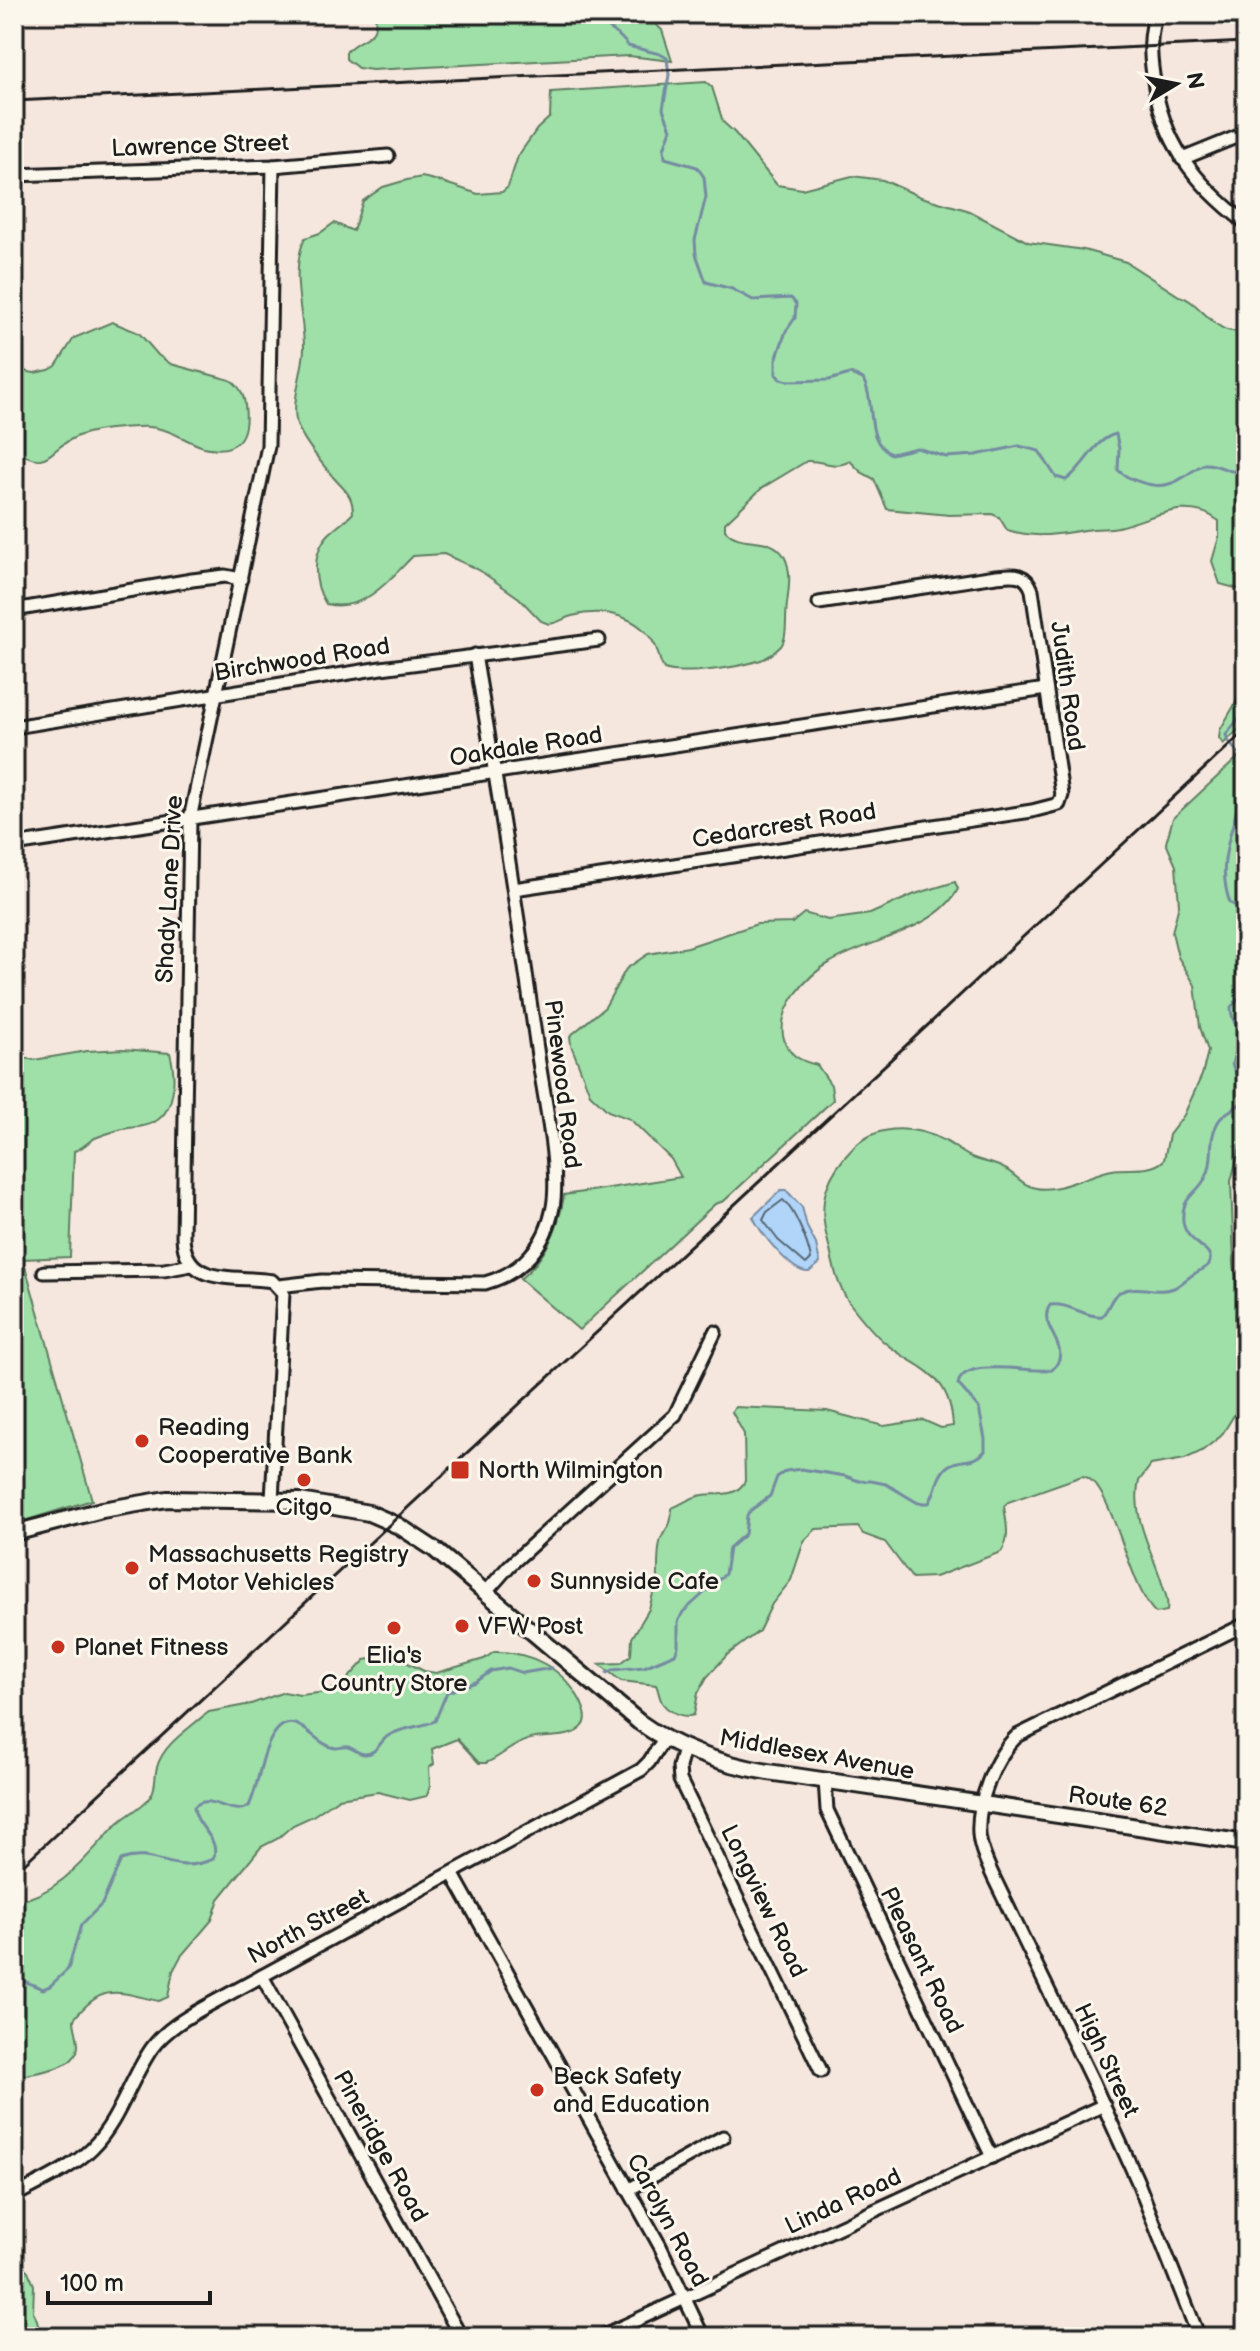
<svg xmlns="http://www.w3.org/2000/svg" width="1260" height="2351" viewBox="0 0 1260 2351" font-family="'Balsamiq Sans',sans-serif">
<rect width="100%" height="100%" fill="#f6e7de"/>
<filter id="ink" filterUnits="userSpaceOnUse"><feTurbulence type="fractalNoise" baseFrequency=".0125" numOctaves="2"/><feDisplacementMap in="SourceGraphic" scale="16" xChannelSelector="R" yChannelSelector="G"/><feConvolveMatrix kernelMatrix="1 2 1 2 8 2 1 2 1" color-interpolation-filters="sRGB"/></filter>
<g filter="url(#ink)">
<!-- green -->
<g fill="#9fdfa8" stroke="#5e7e62" stroke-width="2">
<path d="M375,14H644L662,30L672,61L629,56L372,70L358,68L346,59V52C361,35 379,41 375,14Z"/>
<path d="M706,82L712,87L723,122L735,133L777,185L802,189L852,176L883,180L921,197L967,210L1028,242L1084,250L1126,262L1179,296C1202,301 1214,339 1246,330V591L1220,584L1212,561L1219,537V521C1187,496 1152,519 1118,527C1110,529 1102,528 1093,529C1060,533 1040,540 1007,530L999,517L992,514L949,515L887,509L874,479L861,472L850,461C834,470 824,460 807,461L762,488L725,523V530C741,548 770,533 784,556C792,570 789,588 787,604C785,616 788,637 781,646C776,651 767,658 761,660C740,667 684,676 664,669C659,661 659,653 655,645C639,615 604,608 572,616C564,618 558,623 549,624L541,621L519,598L479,570L444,554L413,556C389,580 364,613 326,604C313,584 311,553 329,534C337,526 346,521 353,513C353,494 344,490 333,477C321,462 306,445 298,427C289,404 304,371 304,348C304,313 289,273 305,238L320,233L334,223L353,231L363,201L383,187L407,180L422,177L439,181L478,194L502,192L508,187L518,156L537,129L550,117L551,92Z"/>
<path d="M112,322L139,333L158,355L171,364L230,380C240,386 244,394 245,405C249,436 238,455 204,447C190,443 178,434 164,430C150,425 136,427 121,428C107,429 91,431 78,436C46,449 52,472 14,450V369L34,373L49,370L56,366L74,338Z"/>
<polygon points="1246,685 1246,723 1223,744 1219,738 1220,730"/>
<path d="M1246,750V1125L1231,1181L1234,1264L1238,1289L1246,1305V1396L1221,1436L1202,1451L1185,1459L1151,1465L1139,1481C1131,1515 1151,1549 1161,1580C1164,1591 1169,1599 1167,1611L1156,1613C1129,1591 1112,1478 1082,1476L1008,1502L1004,1506C1006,1522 1011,1538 1001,1552L935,1577L912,1578L885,1542L863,1534L858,1527L816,1529L804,1541L791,1580L772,1604L759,1631L727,1655L707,1677L698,1693L694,1715C684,1718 670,1713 663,1704C659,1699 659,1691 656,1685L621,1681L599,1664L621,1663L631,1655L632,1638L649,1609L654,1590L658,1585C658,1573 657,1550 661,1539C667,1524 671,1530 672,1508C681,1504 693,1496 703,1495C718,1493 736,1498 745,1481L744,1434L732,1412L735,1407L827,1411L884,1426L923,1420L941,1428L953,1426C950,1370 918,1371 884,1342C872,1332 858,1314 848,1301C835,1281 833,1261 827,1238C817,1200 827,1174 855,1146C880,1123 917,1126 945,1141C954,1146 962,1153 971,1157C982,1162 995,1163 1005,1169C1016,1175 1023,1186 1036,1188C1058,1193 1090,1174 1112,1170C1128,1167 1151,1173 1164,1160L1169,1135L1184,1115L1202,1075L1208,1051L1200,1027L1195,985L1178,957L1172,932L1179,905L1176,866L1166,843L1173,818Z"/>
<path d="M955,882L958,889C937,930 868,940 831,962C816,970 805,981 795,995C787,1006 781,1021 783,1035C787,1055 800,1061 817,1065L831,1085L833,1100L724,1201L715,1204L579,1330L520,1279C546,1258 559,1228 564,1195L681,1177L671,1159L630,1119L608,1111L590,1094L571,1045L570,1036L605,1007L626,969L648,954L688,947L757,924L792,923L804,913L828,920L870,914L915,894Z"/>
<path d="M123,1049L170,1053C176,1076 177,1114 150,1124C140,1128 129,1127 119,1130C112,1132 102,1135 95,1138C87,1142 83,1149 74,1151L70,1257L23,1259L92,1500L14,1524V1056L34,1060L87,1051Z"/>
<path d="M494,1652C531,1651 564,1669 581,1702C584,1709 589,1719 583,1726C572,1740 546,1735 530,1739C514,1743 501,1757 486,1763H479L457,1739L432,1749L434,1764L429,1768L430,1786L427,1796L410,1800L378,1792L339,1798L313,1816L293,1825L277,1839L261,1847L219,1899L212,1920L181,1956L173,1971L168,1997L159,2001C119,1993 104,1981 74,2019C74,2028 78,2036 78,2045C78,2072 33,2071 14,2078V1902C60,1894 86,1857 116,1825C126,1815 142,1808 150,1797C157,1788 154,1777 157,1767C163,1745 186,1731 202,1717L209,1712L251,1704L284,1692L300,1695L327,1692L344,1683L365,1660L371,1659L402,1660L424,1671L436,1673L484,1659Z"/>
<polygon points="14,2257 28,2271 34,2285 33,2312 37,2320 41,2337 14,2337"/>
</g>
<!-- water -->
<path fill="#b0d5f9" stroke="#758ba1" stroke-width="2" d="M781,1190H786L802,1207L807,1227L816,1244L820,1263L809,1272C792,1274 760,1232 753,1217Z"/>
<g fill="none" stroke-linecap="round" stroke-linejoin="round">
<!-- shore -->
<path stroke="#576674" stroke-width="2" d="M783,1200C795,1210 808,1243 811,1259L806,1264L778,1240L763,1220L767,1212Z"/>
<!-- stream -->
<g stroke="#758ba1" stroke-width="3">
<path d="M594,14C604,28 620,32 628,46L660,54L667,58L669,75L663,109L671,129L664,149L665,158L697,167L704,177L706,197L695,240L696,254L706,282L732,289L753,300L791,298L796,304L795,318L786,331L776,360V374L780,379L789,381L829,380L850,374L863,379C877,404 863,440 891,454L917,448L946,457L976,455L1019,446L1039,451L1056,477L1066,480C1084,468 1094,439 1116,434L1119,449L1118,470C1128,480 1155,489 1169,484C1182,481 1192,470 1204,464C1221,463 1227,475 1246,471"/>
<path d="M1246,709L1226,735C1228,747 1243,752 1245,766C1246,774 1243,783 1241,791C1234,831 1215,861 1230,903L1246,911"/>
<path d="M607,1673L612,1670L644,1667L675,1654L678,1647V1622L683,1612L725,1574L729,1548L745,1534L747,1516L751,1510L770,1496L777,1477L786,1471L801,1469L845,1476L859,1481H871L886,1484L918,1503H929C936,1492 937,1474 948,1466C960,1457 974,1465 985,1451V1439L979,1408L958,1384C964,1356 1030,1373 1052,1370C1076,1347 1035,1327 1050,1305C1069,1302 1084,1318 1102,1316C1110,1308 1110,1297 1120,1292C1139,1283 1157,1295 1174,1288C1181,1285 1187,1278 1194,1274C1198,1271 1207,1268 1209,1264C1217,1247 1185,1245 1183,1221C1181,1195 1198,1195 1207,1175C1215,1158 1207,1141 1218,1122C1223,1113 1233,1110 1241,1103L1240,1084L1232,1064C1234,1053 1243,1043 1239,1032C1235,1022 1231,1019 1231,1007L1246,992"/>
<path d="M14,1963L19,1979L43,1989L50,1986L68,1969L81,1925L102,1904L121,1860C156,1847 171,1877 213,1859C222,1839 195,1827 194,1807C210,1791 230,1818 249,1806C260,1783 260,1750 277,1730C297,1708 316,1747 336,1748C340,1748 344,1746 348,1747C355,1749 358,1754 365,1754C377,1754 380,1741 388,1736C403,1726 420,1728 435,1721L447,1692L476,1682L491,1671L508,1668L523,1673L552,1668"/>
</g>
<defs>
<g id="minor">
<path d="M1156,14C1149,35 1150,54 1153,75C1162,142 1194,183 1246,223"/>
<polyline points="1182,159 1246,133"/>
<polyline points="14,175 273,166 388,156"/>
<polyline points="14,610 192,580 225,576 241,579"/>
<polyline points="14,727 381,668 599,640"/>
<polyline points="14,845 1046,689"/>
<path d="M514,889L1032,811L1059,804L1062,795L1060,781L1032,590C1025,571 1012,575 996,576L819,603"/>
<polyline points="44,1272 164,1270 191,1265"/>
<path d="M279,1286L322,1281L485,1283C522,1273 546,1245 553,1207C560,1169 544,1097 538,1056C519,922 498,789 475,655"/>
<path d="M272,1500L283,1293L272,1281C235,1275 184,1287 183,1236L190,819L268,446L273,166"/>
<polyline points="487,1591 509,1566 675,1415 715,1332"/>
<polyline points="684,1749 679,1767 680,1780 821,2071"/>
<polyline points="825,1780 827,1810 992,2157"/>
<polyline points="452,1873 660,2246 703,2337"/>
<polyline points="262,1976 461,2337"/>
<polyline points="628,2190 723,2137"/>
<path d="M14,2196C40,2182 71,2169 92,2148C120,2120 130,2079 152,2048C165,2030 187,2017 205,2007L641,1770L649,1762L664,1739"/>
<polyline points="600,2337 1104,2105"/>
<path d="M1199,2337L1137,2180L1093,2082L993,1876C987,1863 980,1848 979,1834C977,1802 994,1758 1017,1736L1246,1624"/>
</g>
<path id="major" d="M14,1533L102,1510L167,1499L300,1501L369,1513L399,1526L434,1549L639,1722C678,1750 721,1764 768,1772L1246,1843"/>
</defs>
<!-- minor casing -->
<use href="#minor" stroke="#1c1c1c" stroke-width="17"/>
<!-- major casing -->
<use href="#major" stroke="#1c1c1c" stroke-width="20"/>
<!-- minor -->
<use href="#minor" stroke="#fbf7ec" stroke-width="11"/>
<!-- major -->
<use href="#major" stroke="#fbf7ec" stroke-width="14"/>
<!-- rail -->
<g stroke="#1c1c1c" stroke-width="3">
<polyline points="14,101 1246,42"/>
<polyline points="14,1873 1246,730"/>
</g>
</g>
</g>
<!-- markers -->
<g fill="#c8321e" stroke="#fbf7ec" stroke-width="3">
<circle cx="142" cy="1441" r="8"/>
<rect x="450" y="1460" width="20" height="20" rx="4"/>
<circle cx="304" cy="1480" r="8"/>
<circle cx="132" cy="1568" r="8"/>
<circle cx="534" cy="1581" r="8"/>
<circle cx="462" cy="1626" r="8"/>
<circle cx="394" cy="1628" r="8"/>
<circle cx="58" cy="1647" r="8"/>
<circle cx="537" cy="2090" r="8"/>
</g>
<g text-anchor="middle" stroke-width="6" stroke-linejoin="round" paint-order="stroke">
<!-- street labels -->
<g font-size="24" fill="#1c1c1c" stroke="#fbf7ec">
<text transform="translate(200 145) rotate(-2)" y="8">Lawrence Street</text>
<text transform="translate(302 659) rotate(-9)" y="8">Birchwood Road</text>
<text transform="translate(1068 686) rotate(82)" y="8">Judith Road</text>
<text transform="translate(526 746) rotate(-9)" y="8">Oakdale Road</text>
<text transform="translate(784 825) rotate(-9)" y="8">Cedarcrest Road</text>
<text transform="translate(169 889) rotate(-87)" y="8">Shady Lane Drive</text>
<text transform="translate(563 1084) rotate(83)" y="8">Pinewood Road</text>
<text transform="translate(817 1754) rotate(10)" y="8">Middlesex Avenue</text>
<text transform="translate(1118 1801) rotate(8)" y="8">Route 62</text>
<text transform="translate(764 1901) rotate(64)" y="8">Longview Road</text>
<text transform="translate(308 1926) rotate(-28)" y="8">North Street</text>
<text transform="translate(922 1960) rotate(64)" y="8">Pleasant Road</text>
<text transform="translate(1107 2060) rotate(65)" y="8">High Street</text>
<text transform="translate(381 2146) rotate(61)" y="8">Pineridge Road</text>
<text transform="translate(843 2201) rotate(-25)" y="8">Linda Road</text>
<text transform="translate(668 2220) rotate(62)" y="8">Carolyn Road</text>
</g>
<!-- poi labels -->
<g font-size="24" fill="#1c1c1c" stroke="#fbf7ec" text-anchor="start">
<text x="158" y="1435">Reading<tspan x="158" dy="28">Cooperative Bank</tspan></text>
<text x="478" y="1478">North Wilmington</text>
<text x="304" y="1515" text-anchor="middle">Citgo</text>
<text x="148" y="1562">Massachusetts Registry<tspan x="148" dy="28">of Motor Vehicles</tspan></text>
<text x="550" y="1589">Sunnyside Cafe</text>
<text x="478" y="1634">VFW Post</text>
<text x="74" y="1655">Planet Fitness</text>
<text x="394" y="1663" text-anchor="middle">Elia's<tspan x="394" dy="28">Country Store</tspan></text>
<text x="553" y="2084">Beck Safety<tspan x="553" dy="28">and Education</tspan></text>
</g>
</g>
<!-- margin -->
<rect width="1260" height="2351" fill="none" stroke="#fbf7ec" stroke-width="48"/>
<rect x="24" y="24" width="1212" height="2303" fill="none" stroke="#1c1c1c" stroke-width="3" filter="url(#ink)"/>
<!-- north arrow -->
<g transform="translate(1176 84) rotate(80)" stroke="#fbf7ec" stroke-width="6" paint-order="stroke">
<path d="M0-6L14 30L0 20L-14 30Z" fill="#1c1c1c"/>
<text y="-12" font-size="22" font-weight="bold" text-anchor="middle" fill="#1c1c1c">N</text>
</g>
<!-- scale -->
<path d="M48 2291v12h162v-12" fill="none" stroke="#1c1c1c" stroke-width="4"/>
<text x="60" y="2291" font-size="24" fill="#1c1c1c" stroke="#fbf7ec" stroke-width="6" paint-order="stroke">100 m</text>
</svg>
